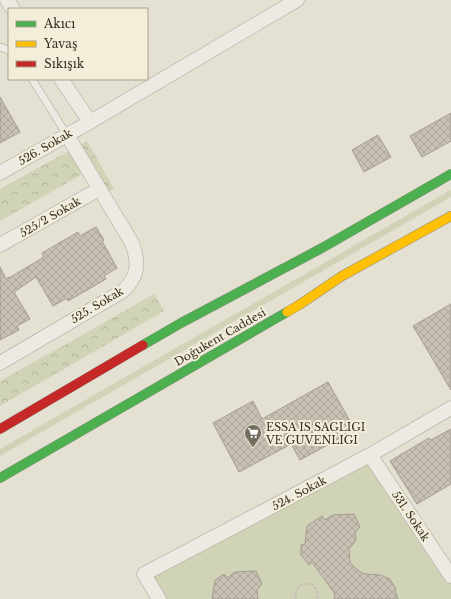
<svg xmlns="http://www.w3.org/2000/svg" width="451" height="599" viewBox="0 0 451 599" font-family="'Libre Baskerville',serif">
<defs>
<pattern id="forest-crowns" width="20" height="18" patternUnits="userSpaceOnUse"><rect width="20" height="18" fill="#d0d3b6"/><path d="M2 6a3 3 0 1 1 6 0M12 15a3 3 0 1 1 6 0" fill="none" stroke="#b3b59c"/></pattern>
<pattern id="building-cross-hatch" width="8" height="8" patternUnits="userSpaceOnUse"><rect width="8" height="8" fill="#c7c0b3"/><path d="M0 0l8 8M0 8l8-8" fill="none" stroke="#aca59a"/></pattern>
</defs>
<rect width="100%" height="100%" fill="#e4e0d2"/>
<!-- forest -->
<g fill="url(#forest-crowns)">
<polygon points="87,141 114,189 109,191 104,186 93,168 0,221 0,189"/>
<polygon points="154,294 164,311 0,406 0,381 72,341"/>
</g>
<!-- green -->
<g fill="#d0d3b6">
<polygon points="451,190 451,197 0,456 0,449"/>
<polygon points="370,455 451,576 451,599 159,599 145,574"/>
</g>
<!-- building -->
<g fill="url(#building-cross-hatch)" stroke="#a49c91">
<polygon points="0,97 20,132 0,143"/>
<polygon points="451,113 451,141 422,157 410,136"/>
<polygon points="378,135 391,157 364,172 352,150"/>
<polygon points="96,227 104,240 102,241 117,268 104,276 106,279 68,301 67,298 53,306 36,277 14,292 30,319 17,326 19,330 0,340 0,267 6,279 9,277 9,278 44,257 42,253 78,232 80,236"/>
<polygon points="451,304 451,390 413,326"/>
<polygon points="328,382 355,430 300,460 291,444 239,472 213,423 253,401 262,419"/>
<polygon points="451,429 451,484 417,504 390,461 429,438 431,440"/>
<polygon points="354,514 360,527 355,533 356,540 349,549 350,562 354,567 361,572 365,574 380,575 390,579 396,589 395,591 398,599 334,599 335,594 312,562 309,565 301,555 301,545 305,544 307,526 322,516 325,520 333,515"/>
<polygon points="256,571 262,584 257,590 258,599 212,599 215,580 224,574 227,578 235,572"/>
</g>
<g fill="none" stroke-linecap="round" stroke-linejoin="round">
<defs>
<g id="lane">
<polyline points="0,47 6,49 9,51"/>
<polyline points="32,79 67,135"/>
</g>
<g id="street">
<polyline points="7,0 13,9"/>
<polyline points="61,79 90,122"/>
<polyline points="0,173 90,122 297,0"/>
<polyline points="0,245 99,189"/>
<path d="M0,363L123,291C139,276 139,262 132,243L67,135"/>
<polyline points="370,455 451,576"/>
<polyline points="159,599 144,574 370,455 451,408"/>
</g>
<g id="fast">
<polyline points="143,345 181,323 322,248 451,174"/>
<polyline points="0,478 287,312"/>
</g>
<polyline id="slow" points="287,312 299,305 342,276 451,216"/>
<polyline id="jam" points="0,429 143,345"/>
</defs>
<!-- lane casing -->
<use href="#lane" stroke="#aaa59a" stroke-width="8"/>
<!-- street casing -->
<use href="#street" stroke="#aaa59a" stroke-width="15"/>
<!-- fast casing -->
<use href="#fast" stroke="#8f8b81" stroke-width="10"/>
<!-- slow casing -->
<use href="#slow" stroke="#8f8b81" stroke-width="10"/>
<!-- jam casing -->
<use href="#jam" stroke="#8f8b81" stroke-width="10"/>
<!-- path -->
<path stroke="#c5c1b9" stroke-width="2.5" stroke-dasharray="3 2" stroke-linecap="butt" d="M296,599C292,578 322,579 317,599"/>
<!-- lane -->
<use href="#lane" stroke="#eceae3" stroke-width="7"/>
<!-- street -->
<use href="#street" stroke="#eceae3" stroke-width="14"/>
<!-- fast -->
<use href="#fast" stroke="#4caf50" stroke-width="9"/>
<!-- slow -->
<use href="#slow" stroke="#ffc107" stroke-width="9"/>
<!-- jam -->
<use href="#jam" stroke="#c62828" stroke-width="9"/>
</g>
<!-- icons -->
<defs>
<symbol id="supermarket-pin" viewBox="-11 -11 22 30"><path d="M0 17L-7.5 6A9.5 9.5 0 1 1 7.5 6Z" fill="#746d60" stroke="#f3eeda"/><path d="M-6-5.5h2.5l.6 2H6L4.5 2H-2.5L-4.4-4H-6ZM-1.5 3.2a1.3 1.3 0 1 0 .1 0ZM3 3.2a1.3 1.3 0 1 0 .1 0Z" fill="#fff"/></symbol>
</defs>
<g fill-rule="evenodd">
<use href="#supermarket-pin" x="243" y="423" width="20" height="27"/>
</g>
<g text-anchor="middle" stroke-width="4" stroke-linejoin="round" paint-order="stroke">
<!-- street labels -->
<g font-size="11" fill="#382f23" stroke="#f3eeda">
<text transform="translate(45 147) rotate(-30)" y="4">526. Sokak</text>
<text transform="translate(50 217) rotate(-30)" y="4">525/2 Sokak</text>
<text transform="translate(97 305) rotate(-31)" y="4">525. Sokak</text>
<text transform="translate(220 337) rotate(-30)" y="4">Doğukent Caddesi</text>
<text transform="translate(299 493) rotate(-28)" y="4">524. Sokak</text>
<text transform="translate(411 516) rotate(56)" y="4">531. Sokak</text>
</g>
<!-- poi labels -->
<g font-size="11" fill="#382f23" stroke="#f3eeda" text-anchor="start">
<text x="266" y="431">ESSA IS SAGLIGI<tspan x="266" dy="13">VE GUVENLIGI</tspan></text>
</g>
</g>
<!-- legend -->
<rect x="8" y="8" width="140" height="72" fill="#f3eeda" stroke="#a8a291"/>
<rect x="16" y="21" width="20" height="6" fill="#4caf50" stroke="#a8a291"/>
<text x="44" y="28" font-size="12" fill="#382f23">Akıcı</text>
<rect x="16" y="41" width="20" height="6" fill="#ffc107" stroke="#a8a291"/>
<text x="44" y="48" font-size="12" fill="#382f23">Yavaş</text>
<rect x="16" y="61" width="20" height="6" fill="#c62828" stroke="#a8a291"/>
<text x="44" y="68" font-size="12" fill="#382f23">Sıkışık</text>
</svg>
